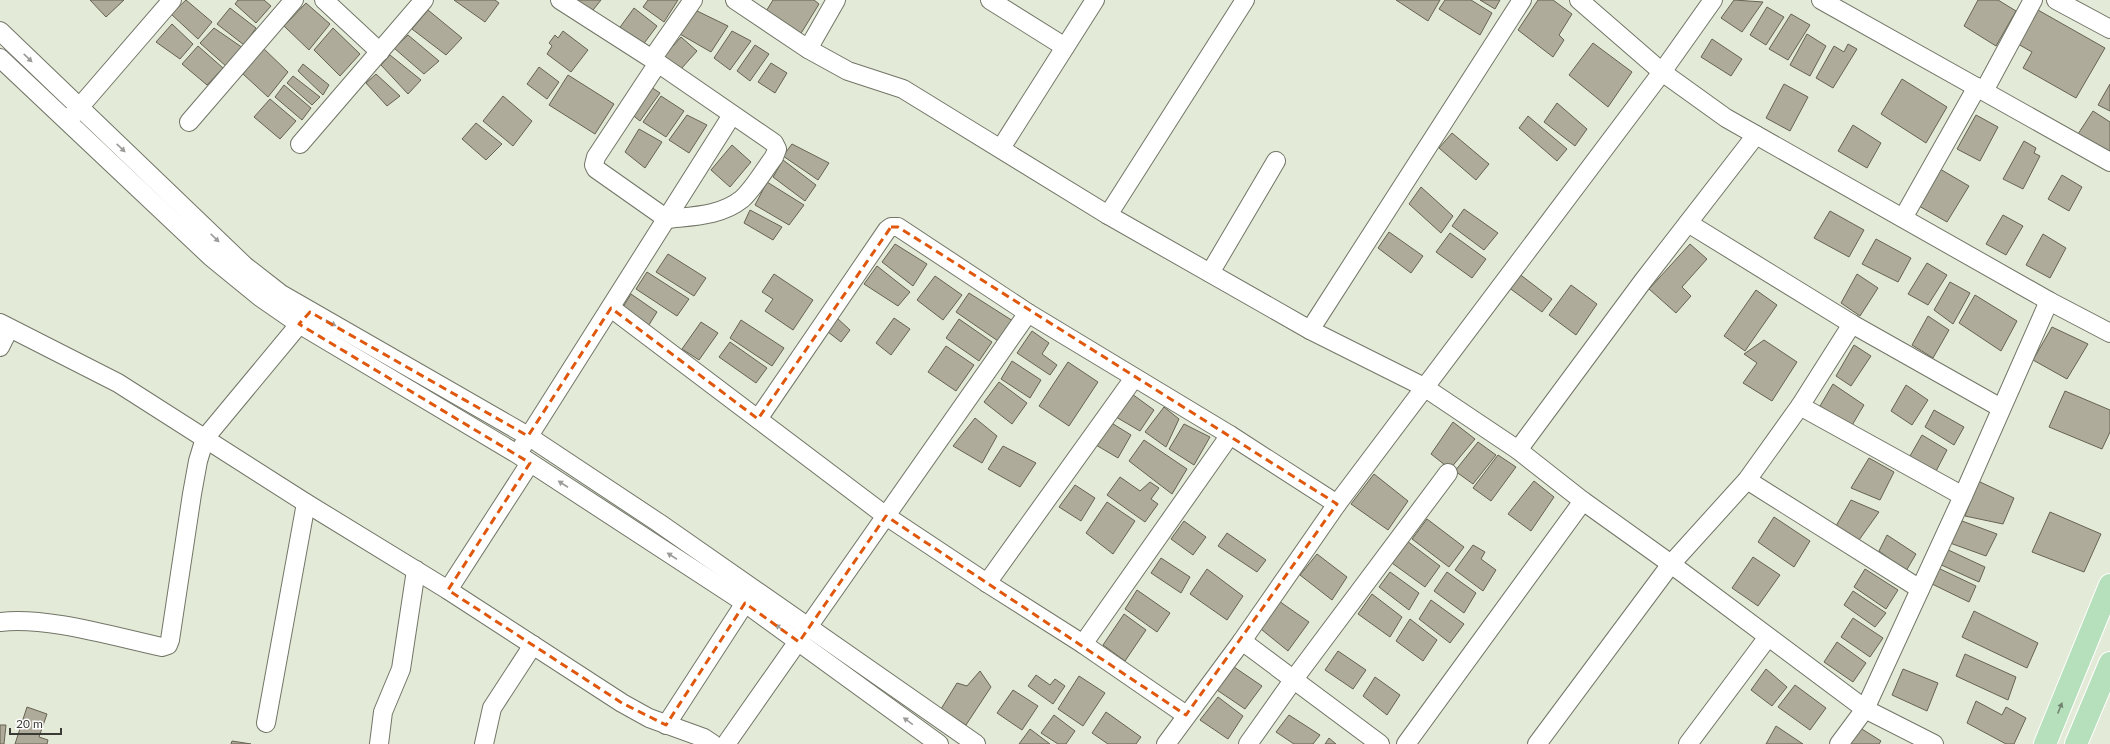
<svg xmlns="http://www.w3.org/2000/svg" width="2110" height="744" viewBox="0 0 2110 744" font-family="Lato,sans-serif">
<rect width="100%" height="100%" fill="#e4ead8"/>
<!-- building -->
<g fill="#afab9a" stroke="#676353">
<polygon points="90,0 124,0 106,17"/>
<polygon points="186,0 212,22 198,39 171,14"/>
<polygon points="238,0 264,0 271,6 256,23 235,4"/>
<polygon points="454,0 495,0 499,3 485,22"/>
<polygon points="575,0 601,0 593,10"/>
<polygon points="648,0 678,0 664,22 643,7"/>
<polygon points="773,0 814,0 819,4 800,35 765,13"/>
<polygon points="1396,0 1440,0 1428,21"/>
<polygon points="1445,0 1471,0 1492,13 1480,35 1439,9"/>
<polygon points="1480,0 1500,0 1495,9"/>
<polygon points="1538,0 1553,0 1572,14 1559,35 1564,40 1553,57 1518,30"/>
<polygon points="1734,0 1763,2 1742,32 1721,18"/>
<polygon points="1978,0 1998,0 2016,11 1996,46 1964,26"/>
<polygon points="306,3 330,24 309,50 284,26"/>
<polygon points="1767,7 1784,17 1766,45 1750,35"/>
<polygon points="230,8 256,28 244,45 217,24"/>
<polygon points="634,8 657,26 642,46 618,30"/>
<polygon points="693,9 728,26 711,52 678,33"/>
<polygon points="428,10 462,38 446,55 412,29"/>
<polygon points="2038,10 2105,48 2076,98 2023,68 2032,52 2018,44"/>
<polygon points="1791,14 1810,25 1788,60 1769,49"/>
<polygon points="172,24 193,44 180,59 156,42"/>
<polygon points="214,28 243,48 227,67 200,43"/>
<polygon points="333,28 360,54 340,76 314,50"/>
<polygon points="563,31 588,50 571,72 547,54 552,46 549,43 555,35 558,38"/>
<polygon points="732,31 751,41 730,70 714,58"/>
<polygon points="1807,34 1826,46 1810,76 1790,65"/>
<polygon points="408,35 439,61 424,74 394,48"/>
<polygon points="681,37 697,51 681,69 663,57"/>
<polygon points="1712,39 1742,59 1731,76 1701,57"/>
<polygon points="1593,43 1632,72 1608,107 1569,75"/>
<polygon points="1848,44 1857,49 1833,88 1816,78 1834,46 1844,52"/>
<polygon points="755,45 769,54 750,81 737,71"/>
<polygon points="198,46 223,68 207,85 182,64"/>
<polygon points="263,48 288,72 268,97 243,74"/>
<polygon points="390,55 421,80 408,94 381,65"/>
<polygon points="771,63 787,73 775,93 758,82"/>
<polygon points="303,64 329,85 323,95 298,71"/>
<polygon points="539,67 559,82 547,99 527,84"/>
<polygon points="376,74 400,96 387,106 366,83"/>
<polygon points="568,75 614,104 595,134 549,105"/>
<polygon points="293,76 320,97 312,105 287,83"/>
<polygon points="1902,79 1947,107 1926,143 1881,114"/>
<polygon points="1784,84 1808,97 1790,131 1766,118"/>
<polygon points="2110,84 2110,111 2098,105"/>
<polygon points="284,85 311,108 302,120 275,97"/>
<polygon points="648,85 660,93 640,121 630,113"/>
<polygon points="503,96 532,121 513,146 483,121"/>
<polygon points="661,96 684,111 666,137 643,122"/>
<polygon points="270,99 296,121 280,139 254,117"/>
<polygon points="1557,103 1587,129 1575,146 1544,122"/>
<polygon points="2093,111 2110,122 2110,154 2078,134"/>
<polygon points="687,115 707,125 689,153 669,140"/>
<polygon points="1976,115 1998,127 1980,161 1957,149"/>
<polygon points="1528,116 1567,149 1557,161 1519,128"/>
<polygon points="476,123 502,144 486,160 462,139"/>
<polygon points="1853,125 1881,143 1867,168 1838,151"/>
<polygon points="639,129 662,142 645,168 625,152"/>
<polygon points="1452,133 1489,164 1476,180 1439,148"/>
<polygon points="2024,141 2036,148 2034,153 2040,156 2023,189 2003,179"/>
<polygon points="792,144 829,163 818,180 783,156"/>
<polygon points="732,145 751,162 730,187 711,170"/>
<polygon points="783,160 816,185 805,201 773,177"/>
<polygon points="1940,169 1969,186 1947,222 1919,206"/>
<polygon points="2062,175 2082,187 2069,211 2048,199"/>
<polygon points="767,182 804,205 789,225 755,205"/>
<polygon points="1421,187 1453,216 1441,233 1409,204"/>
<polygon points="1464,209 1498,233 1484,250 1452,226"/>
<polygon points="750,210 782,227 773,240 744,223"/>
<polygon points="1830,211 1864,230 1849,257 1814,238"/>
<polygon points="2003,215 2023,226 2006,255 1986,244"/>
<polygon points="1389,232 1423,256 1411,273 1378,248"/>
<polygon points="1450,233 1486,259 1472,278 1436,252"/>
<polygon points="2043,234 2066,248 2050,278 2026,265"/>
<polygon points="1876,239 1911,258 1898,282 1862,264"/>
<polygon points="895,244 927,264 913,286 882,262"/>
<polygon points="1690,244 1707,259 1682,287 1691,296 1676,313 1649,289"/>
<polygon points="668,254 706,278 694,296 656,272"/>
<polygon points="1927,263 1947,275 1928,305 1908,294"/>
<polygon points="877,266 910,292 898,306 864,284"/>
<polygon points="647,272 689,299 677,316 636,289"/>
<polygon points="1518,273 1552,299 1542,312 1508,287"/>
<polygon points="774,274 813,300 793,330 765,311 773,299 762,292"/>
<polygon points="1857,274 1878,288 1860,316 1841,303"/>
<polygon points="935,276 962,295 943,320 917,300"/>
<polygon points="1950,282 1970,293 1953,324 1934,310"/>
<polygon points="1571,285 1597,304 1576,335 1549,315"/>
<polygon points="1756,290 1777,305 1745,351 1724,336"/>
<polygon points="969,293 1013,321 998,341 956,312"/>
<polygon points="631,294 657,312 647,328 621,310"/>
<polygon points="1975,295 2017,321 2001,351 1959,323"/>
<polygon points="1928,316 1949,330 1933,358 1912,345"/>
<polygon points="837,318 850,330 841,342 828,332"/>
<polygon points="894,318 910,329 891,355 876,343"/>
<polygon points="959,319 992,342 979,361 946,338"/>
<polygon points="741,320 784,348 772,366 730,338"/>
<polygon points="701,322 718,333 699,360 682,349"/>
<polygon points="2052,327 2088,344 2067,379 2033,360"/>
<polygon points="1032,331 1049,343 1042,354 1057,365 1050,375 1017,353"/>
<polygon points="1764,340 1797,362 1772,401 1743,383 1757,363 1744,354"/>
<polygon points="730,342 767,368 756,383 719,357"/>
<polygon points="1854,345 1871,356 1851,386 1836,376"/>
<polygon points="946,346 974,365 956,391 928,372"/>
<polygon points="1012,361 1041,380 1030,398 1001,379"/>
<polygon points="1068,362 1098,382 1069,426 1039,406"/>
<polygon points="999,382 1027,403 1012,424 984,402"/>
<polygon points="1833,384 1864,405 1851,427 1820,406"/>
<polygon points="1906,385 1928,400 1912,425 1891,411"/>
<polygon points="2065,391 2110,410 2110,432 2102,449 2049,427"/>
<polygon points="1132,394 1154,410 1140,431 1116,417"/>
<polygon points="1164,407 1179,419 1166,447 1145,432"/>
<polygon points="1934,410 1964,427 1954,445 1925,427"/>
<polygon points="975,418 997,436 982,463 953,446"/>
<polygon points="1110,422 1131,435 1118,458 1096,445"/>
<polygon points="1453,422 1475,439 1450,469 1431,454"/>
<polygon points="1184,424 1210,437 1194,465 1169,449"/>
<polygon points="1922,435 1947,450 1934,475 1910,456"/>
<polygon points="1144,440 1187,469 1172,494 1129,461"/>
<polygon points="1478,442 1496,455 1473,484 1455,471"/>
<polygon points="1003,446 1036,463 1020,487 988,469"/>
<polygon points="1498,455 1516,467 1491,501 1473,488"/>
<polygon points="1869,458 1894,472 1880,500 1851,488"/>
<polygon points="1374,474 1408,501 1388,530 1351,504"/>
<polygon points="1120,477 1140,491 1150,482 1159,488 1151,499 1158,504 1145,522 1107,495"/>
<polygon points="1534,481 1554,497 1531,531 1508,514"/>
<polygon points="1978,481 2014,498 2003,524 1965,516"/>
<polygon points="1075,485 1095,498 1081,521 1059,507"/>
<polygon points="1851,500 1879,512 1859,540 1836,526"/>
<polygon points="1107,502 1135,521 1113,554 1086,533"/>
<polygon points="2050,512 2101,534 2084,572 2032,552"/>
<polygon points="1774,517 1810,541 1794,567 1758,542"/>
<polygon points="1427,519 1464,547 1449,567 1412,539"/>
<polygon points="1184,521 1206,537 1193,555 1171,539"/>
<polygon points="1962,521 1997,534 1986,556 1950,543"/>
<polygon points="1227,533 1266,560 1257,572 1218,546"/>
<polygon points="1887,535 1916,554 1906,571 1879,551"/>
<polygon points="1407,541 1440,566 1425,587 1392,563"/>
<polygon points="1473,545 1485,552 1481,559 1496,570 1483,591 1455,570"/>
<polygon points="1944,548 1985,567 1979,582 1937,563"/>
<polygon points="1317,554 1347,577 1332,600 1300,575"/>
<polygon points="1753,557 1780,575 1758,606 1732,588"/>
<polygon points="1161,558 1190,577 1181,593 1151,573"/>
<polygon points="1936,567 1976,586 1969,602 1930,583"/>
<polygon points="1207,569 1243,596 1227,620 1190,594"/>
<polygon points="1865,569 1898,590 1886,609 1854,587"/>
<polygon points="1390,572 1419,593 1409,610 1379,587"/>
<polygon points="1447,572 1476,593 1464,613 1434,591"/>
<polygon points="1137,590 1170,613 1157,632 1125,609"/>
<polygon points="1853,591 1886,613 1875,627 1844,605"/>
<polygon points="1372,594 1402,617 1390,637 1358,614"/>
<polygon points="1276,599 1309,622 1288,651 1256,625"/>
<polygon points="1431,600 1464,624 1450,643 1419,619"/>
<polygon points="1974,611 2038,643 2027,668 1962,637"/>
<polygon points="1124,614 1146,630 1125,661 1103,645"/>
<polygon points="1853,618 1883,638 1870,657 1841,637"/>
<polygon points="1410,619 1437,640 1423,661 1396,641"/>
<polygon points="1837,642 1866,663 1853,682 1824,662"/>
<polygon points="1338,651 1366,670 1353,689 1325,670"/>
<polygon points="1965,654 2016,677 2008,700 1956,676"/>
<polygon points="1234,667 1262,686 1245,709 1217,690"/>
<polygon points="1766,669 1787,687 1772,706 1751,690"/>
<polygon points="1903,669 1938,683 1927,711 1892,695"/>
<polygon points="980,671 991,687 966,725 941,709 957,683 967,686"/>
<polygon points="1036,675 1050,685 1055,679 1065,686 1053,704 1028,686"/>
<polygon points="1079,676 1105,693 1083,726 1058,709"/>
<polygon points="1375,677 1400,695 1387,715 1363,696"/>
<polygon points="1795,685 1826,708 1810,730 1778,707"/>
<polygon points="1013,690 1038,706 1022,730 997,713"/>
<polygon points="1218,697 1243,716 1228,739 1200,720"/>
<polygon points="1976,701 2002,715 2006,707 2026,718 2014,744 2006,744 1967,723"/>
<polygon points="27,707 47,714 39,737 48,740 47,744 15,744"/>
<polygon points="1106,712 1141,737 1136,744 1108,744 1092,733"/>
<polygon points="1054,715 1075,731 1066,744 1058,744 1041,733"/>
<polygon points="1289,715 1320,735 1313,744 1294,744 1276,732"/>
<polygon points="0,725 6,725 4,744 0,744"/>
<polygon points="1776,726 1803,744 1766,744"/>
<polygon points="1857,726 1881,741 1879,744 1847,744"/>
<polygon points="1030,729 1050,744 1019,744"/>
<polygon points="1329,738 1336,744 1325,744"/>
<polygon points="232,741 251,744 231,744"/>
</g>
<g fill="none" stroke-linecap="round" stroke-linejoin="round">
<defs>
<g id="minor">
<polyline points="324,0 380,52"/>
<path d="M560,0L652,59L774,143L777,149L774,157C764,170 754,188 742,199C721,216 693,216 667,219L596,169L594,165L596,157L658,63"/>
<polyline points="735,0 808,49 848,71 903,89 1108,215 1310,330 1424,387 1518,450 1583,501 1671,564 1865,709 1934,744"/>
<polyline points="990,0 1065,47"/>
<polyline points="1579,0 1662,72 1726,118 2049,301 2110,333"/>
<polyline points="1821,0 2110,162"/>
<polyline points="2056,0 2110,29"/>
<polyline points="0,31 245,266 281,294 528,436 659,523 976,744"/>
<polyline points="808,49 836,0"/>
<polyline points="0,58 211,257 260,297 299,324 517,454 745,603 939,744"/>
<polyline points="652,59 693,0"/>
<polyline points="1984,91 2033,0"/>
<polyline points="71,117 172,0"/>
<polyline points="189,122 294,0"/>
<polyline points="300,144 424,0"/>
<polyline points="1001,148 1095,0"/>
<polyline points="1108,215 1245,0"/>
<polyline points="1903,218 1977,87"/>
<polyline points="1688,223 1852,324 2001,408"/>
<polyline points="1210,273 1276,161"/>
<polyline points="611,308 886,516 987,583 1083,644 1186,715"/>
<polyline points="0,323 118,383 306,503 448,590 622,703 649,718 704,738 713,744"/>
<polyline points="1310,330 1522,0"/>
<polyline points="0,347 9,329"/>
<polyline points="1800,406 1963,496"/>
<polyline points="758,419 887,230 891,227 898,227 1028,313 1230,435 1337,504"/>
<polyline points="522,447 732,115"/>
<polyline points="1518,450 1643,281 1756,135"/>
<polyline points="1747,480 1920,589"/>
<polyline points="987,583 1134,378"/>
<polyline points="448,590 530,463"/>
<path d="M0,622C46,616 115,637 162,647L168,645L170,640L192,494L198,461L205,438L307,315"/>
<polyline points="1242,641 1380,744"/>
<polyline points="1083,644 1230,435"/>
<polyline points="266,723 306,503"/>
<polyline points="666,725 745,603"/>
<polyline points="379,744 383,712 401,669 416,570"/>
<polyline points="484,744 492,708 533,645"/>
<polyline points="726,744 1028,313"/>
<polyline points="1166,744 1242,641 1337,504 1662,72 1713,0"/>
<polyline points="1248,744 1294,679 1448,473"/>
<polyline points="1406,744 1583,501"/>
<polyline points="1537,744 1671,564 1747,480 1800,406 1852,324"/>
<polyline points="1688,744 1768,637"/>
<polyline points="1839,744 1865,709 1963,496 2049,301"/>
</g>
<g id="major">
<polyline points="2045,744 2110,585"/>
<polyline points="2076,744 2110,663"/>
</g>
</defs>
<!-- minor casing -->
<use href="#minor" stroke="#717667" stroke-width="20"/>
<!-- major casing -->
<use href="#major" stroke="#fff" stroke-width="24"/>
<!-- minor -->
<use href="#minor" stroke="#fff" stroke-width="18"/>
<!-- major -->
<use href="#major" stroke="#b6dfbb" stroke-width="22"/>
</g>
<!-- one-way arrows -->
<defs><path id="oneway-solid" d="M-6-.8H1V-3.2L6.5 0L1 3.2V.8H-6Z"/></defs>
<g fill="#9c9d9a">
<use href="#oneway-solid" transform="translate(28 58) rotate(44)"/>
<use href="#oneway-solid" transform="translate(121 148) rotate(43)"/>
<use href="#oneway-solid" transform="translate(215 238) rotate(44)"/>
<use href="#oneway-solid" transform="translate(331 323) rotate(30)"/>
<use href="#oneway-solid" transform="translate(563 484) rotate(-147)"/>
<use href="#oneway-solid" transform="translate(672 556) rotate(-147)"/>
<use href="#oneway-solid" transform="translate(780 628) rotate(-144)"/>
<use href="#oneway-solid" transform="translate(908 721) rotate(-144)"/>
</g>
<use fill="#718571" href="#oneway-solid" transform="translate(2060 708) rotate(-68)"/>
<!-- marked area -->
<path fill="none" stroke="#df580e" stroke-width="3" stroke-dasharray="8 5" stroke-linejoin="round" d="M891,227H898L1337,504L1186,715L886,516L799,642L745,603L666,725L622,703L448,590L530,463L299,324L310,312L528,436L611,308L758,419Z"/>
<!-- scale -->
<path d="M10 728v6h51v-6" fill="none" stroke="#393b34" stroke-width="2"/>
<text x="16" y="728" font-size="12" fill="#393b34" stroke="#ffffff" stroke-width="3" paint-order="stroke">20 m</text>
</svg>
